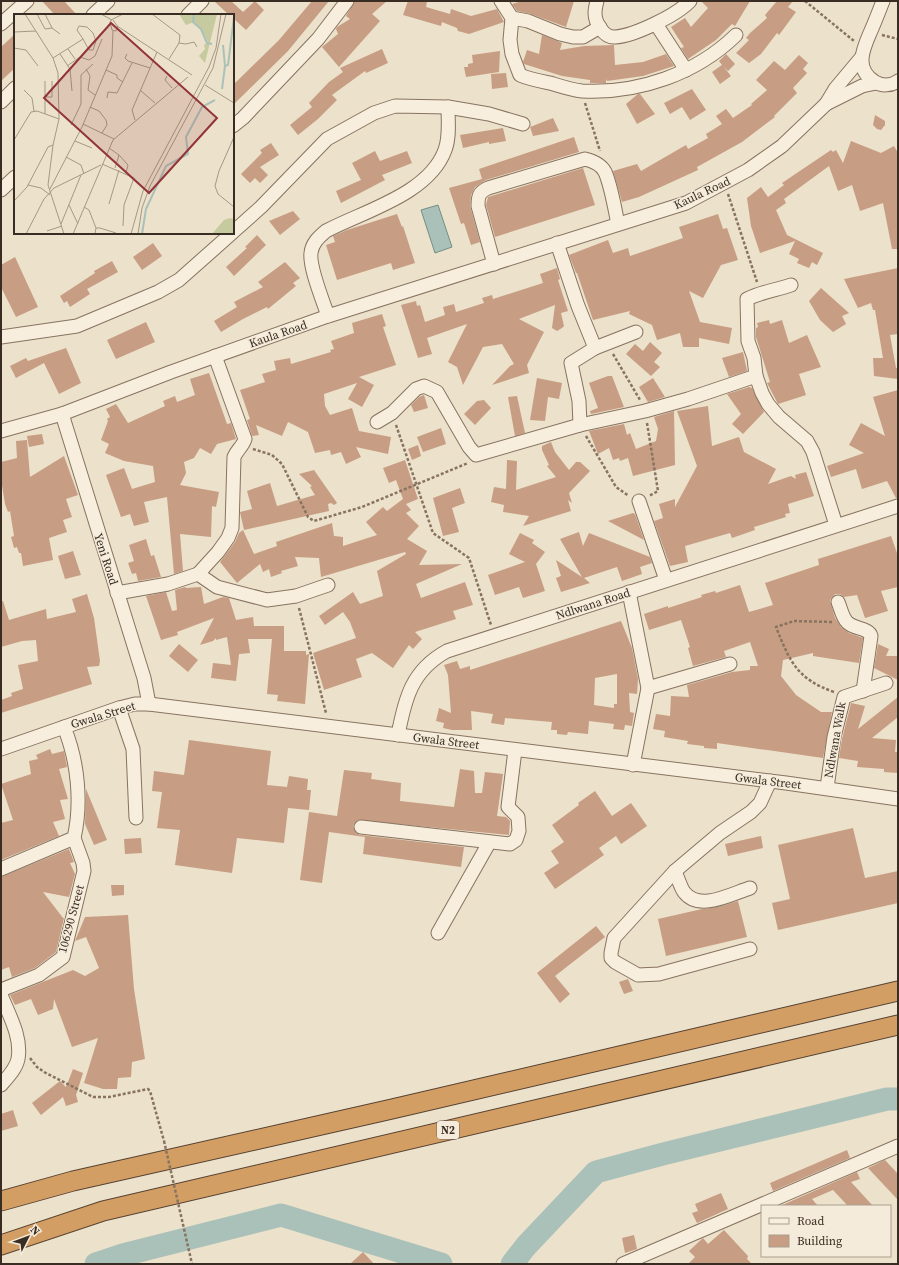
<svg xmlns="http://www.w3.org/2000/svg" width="899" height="1265" viewBox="0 0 899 1265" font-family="'Source Serif 4',serif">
<rect width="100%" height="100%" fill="#ece1ca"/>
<!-- water -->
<polygon fill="#aac1b9" stroke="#718f87" points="438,205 452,247 435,253 421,210"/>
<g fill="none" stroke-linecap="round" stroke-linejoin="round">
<!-- river -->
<g stroke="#aac1b9" stroke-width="23">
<polyline points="96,1264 123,1255 281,1215 441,1264"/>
<polyline points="512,1264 526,1246 596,1172 663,1154 887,1099 898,1099"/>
</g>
</g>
<!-- building -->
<g fill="#c79d83" fill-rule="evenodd">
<polygon points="42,1 64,1 77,15 55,15"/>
<polygon points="214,1 231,1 243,12 255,1 264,10 246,30 233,18 233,15 229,15"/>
<polygon points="312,1 329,1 288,51 233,105 233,85 279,40"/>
<polygon points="355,1 387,1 372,14 380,21 339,67 322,47 338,34 336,29 337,27 350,19 346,16"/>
<polygon points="408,1 427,1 426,7 450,14 451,9 471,16 497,9 504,22 469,34 458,31 457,28 442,22 441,26 403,15"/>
<polygon points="522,1 574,1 566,27 531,14 517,11 512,4"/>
<polygon points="701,1 750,1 735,26 732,24 716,40 688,59 681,48 684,47 671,27 685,18 691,27 708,8"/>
<polygon points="777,1 793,1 788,7 796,12 779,35 777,33 761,54 749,63 736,53 749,40 746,38 750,33 767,18 765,15"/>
<polygon points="15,34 15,68 1,81 1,47"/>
<polygon points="542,35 562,43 560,50 584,46 614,45 615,65 643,62 666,54 674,66 643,76 607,81 606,79 606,83 590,83 590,80 562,76 524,64 523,62 527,50 539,54"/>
<polygon points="382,49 388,63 366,73 365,71 332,95 337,100 318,119 298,135 290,125 312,107 309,103 329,82 343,72 340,68"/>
<polygon points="500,51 499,72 466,77 464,67 468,67 468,64 473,63 472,55"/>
<polygon points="726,54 735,64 728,71 723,66 731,76 720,84 712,72 722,65 719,61"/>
<polygon points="799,55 808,63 803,69 807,73 793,88 797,93 774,116 775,117 742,142 697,167 698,170 639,197 622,202 613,171 637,164 641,171 686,145 688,149 708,138 706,134 722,124 716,116 726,109 733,118 752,105 751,104 767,90 756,80 774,61 785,70"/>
<polygon points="506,73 508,87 492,89 491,74"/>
<polygon points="692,89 706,110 690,120 682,107 670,114 664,103"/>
<polygon points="638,94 640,94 655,114 637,124 626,104"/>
<polygon points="875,115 885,121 885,125 881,130 877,129 873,125"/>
<polygon points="553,118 559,131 533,136 530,127"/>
<polygon points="503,128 506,141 489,144 489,142 463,148 460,135"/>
<polygon points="574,137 579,152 486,180 475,187 471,195 470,206 480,242 471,245 464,223 461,224 449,188 482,179 479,169"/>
<polygon points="851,141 881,153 894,146 898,153 898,249 892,249 883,203 860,211 852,185 838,191 829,166 784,199 786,203 776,210 787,235 823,253 817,265 812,262 809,268 797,263 799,259 789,254 795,241 760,253 751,226 747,198 761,187 768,197 784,185 782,183 831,150 833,152 836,150 843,163"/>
<polygon points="271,143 279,155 260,167 268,175 260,183 255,178 250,183 241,174 262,153 260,150"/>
<polygon points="375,151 380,161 407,151 412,163 382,175 385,180 341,203 336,191 361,180 352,163"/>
<polygon points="583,168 595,205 495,237 486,205 488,197"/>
<polygon points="293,211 300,219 280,235 269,221"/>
<polygon points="397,214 402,227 403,226 415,263 393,270 391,263 337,280 326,245 335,242 333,236 347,230"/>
<polygon points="718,214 723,229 727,228 738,260 721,265 703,298 689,291 700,322 732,328 729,344 699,338 699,347 683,347 680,333 657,340 652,325 629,314 630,311 593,320 577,273 576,273 569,255 608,240 613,253 628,248 630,256 683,238 679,227"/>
<polygon points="257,235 266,245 234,276 226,267 247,248 245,247"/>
<polygon points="153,243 162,256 142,270 133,257"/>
<polygon points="15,257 38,307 16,317 1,287 1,265"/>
<polygon points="112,261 118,272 87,289 90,294 70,307 67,301 64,303 60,296 95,273 94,271"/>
<polygon points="285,262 300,278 293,283 296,286 268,309 267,307 243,319 221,332 214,321 237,307 234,302 263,287 258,282"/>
<polygon points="557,268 560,279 558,280 568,311 561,313 564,326 562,328 557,331 552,328 555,305 519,319 544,332 527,365 529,373 492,385 510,366 514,364 502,344 483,347 463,385 457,367 448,362 467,324 427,338 432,354 418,358 401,305 416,301 417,306 420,305 425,322 445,315 443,307 454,304 456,312 484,303 482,298 492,295 493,299 543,283 540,274"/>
<polygon points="898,268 898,334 890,335 896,368 898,368 898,379 874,376 873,358 883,358 875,310 873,310 871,303 858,308 844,279"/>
<polygon points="821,288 849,313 842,316 846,324 833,332 820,320 809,301"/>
<polygon points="382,314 386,326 383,327 396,365 359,377 374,385 362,407 348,399 357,383 324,394 325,406 330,415 352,408 359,431 391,437 388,454 356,447 361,457 346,464 341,452 331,455 330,450 315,453 308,432 288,422 282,436 256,425 259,435 252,436 247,420 250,419 240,390 265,382 262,374 276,370 274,361 290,358 291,364 331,352 330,350 334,349 331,341 354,333 352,323"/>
<polygon points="769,320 770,324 782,320 789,343 807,335 821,367 799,374 806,395 778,404 767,383 770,382 756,337 756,328 758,327 757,323"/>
<polygon points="146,322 155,342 116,359 107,340"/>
<polygon points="650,342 662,353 654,362 660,367 651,376 626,354 635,344 643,351"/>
<polygon points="66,348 81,383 59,394 44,363 16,378 10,366 26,358 28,361"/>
<polygon points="743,352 747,371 729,377 722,358"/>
<polygon points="209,373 227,424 231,423 236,439 217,444 211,454 200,448 194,458 184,462 186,473 180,485 219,492 216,507 212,506 211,537 180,534 183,571 174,574 167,497 144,502 149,522 134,526 130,514 121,517 106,475 124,468 132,489 155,482 153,466 124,461 105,453 109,444 101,440 108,421 107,419 110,417 106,409 116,404 128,423 165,406 163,401 175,396 177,402 195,395 190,379"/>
<polygon points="608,376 612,376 624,407 591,414 590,411 598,408 589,383"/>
<polygon points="537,378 562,383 559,399 548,397 545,421 530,420"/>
<polygon points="653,378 665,397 648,402 639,387"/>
<polygon points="749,387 752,388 764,412 743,434 732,424 741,414 727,394"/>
<polygon points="898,390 898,498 896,498 887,481 862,489 856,469 831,477 827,466 864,453 849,445 861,423 885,436 873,397"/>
<polygon points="424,395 428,408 414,412 411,405 419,397"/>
<polygon points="517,396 525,433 515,436 508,397"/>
<polygon points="484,400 491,408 475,425 464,414 477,401"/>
<polygon points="708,406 712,446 739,437 744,452 776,469 768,484 791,476 796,479 795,475 806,472 814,496 788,504 790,513 785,514 786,517 754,527 755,530 732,538 730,533 685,546 688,562 670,566 654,521 663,518 659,504 675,499 675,507 697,466 677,411"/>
<polygon points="674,411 675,465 633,476 628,458 620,461 619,458 613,460 609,448 598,454 589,431 624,424 627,435 630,433 636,449 656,441 658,429 654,417"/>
<polygon points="441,428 446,444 423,452 417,437"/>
<polygon points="42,434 44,444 29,447 27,436"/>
<polygon points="27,440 30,477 64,456 78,495 66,499 72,517 63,520 67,532 49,538 53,560 23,566 21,553 19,553 17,547 14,548 11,537 14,536 10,511 8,512 5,504 1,479 1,462 17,458 16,441"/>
<polygon points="551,442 555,452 569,470 576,462 580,462 590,471 569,493 572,503 568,500 571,511 523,526 529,516 503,512 504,505 491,502 494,487 506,489 507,460 517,461 516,490 556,477 547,466 549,465 542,450 542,446"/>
<polygon points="418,445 421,456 412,460 408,449"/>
<polygon points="405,460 418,499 406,504 411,510 406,513 419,526 407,539 427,551 419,565 462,564 416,584 421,598 465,582 473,605 453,611 456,619 415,632 422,639 413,649 409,645 393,668 372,653 356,659 362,677 324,690 313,653 356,638 350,622 343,612 325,625 319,616 353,592 360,604 383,596 377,571 406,554 405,552 321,577 319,558 295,557 298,566 281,571 282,573 271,577 269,569 263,572 260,564 237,583 220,562 235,542 239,533 243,530 254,554 277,546 276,542 332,523 334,536 343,537 343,546 377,535 366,522 383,507 387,511 403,499 396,480 389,483 383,468"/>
<polygon points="314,470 337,503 334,505 331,503 328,504 329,511 244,530 240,512 252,509 247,491 270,483 277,506 315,495 310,487 312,486 299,474"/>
<polygon points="460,488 465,503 452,508 459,532 443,536 433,498"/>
<polygon points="633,513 635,514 644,540 608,521"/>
<polygon points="579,532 583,546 589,533 650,557 652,563 640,567 642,574 622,581 617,567 584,578 590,583 561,592 556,578 561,576 556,560 582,577 560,539"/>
<polygon points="520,533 534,540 532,543 545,552 536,564 545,591 523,598 519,587 495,595 488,575 525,562 509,554"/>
<polygon points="891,536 898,556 898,587 881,591 888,611 865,618 857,595 844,597 840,594 835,594 830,600 835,618 841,627 849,633 863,638 859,663 813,656 813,653 783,660 781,676 796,695 821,712 832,712 823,758 717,743 717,749 704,748 704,746 687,744 688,741 664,737 665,731 653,729 656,714 670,716 671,696 689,697 687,685 732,672 750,670 750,666 758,666 750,642 724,651 726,657 693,666 688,648 690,647 681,620 649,630 644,614 668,606 668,608 702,597 701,595 715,591 716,593 740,585 749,612 773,605 765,583 819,565 818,559"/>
<polygon points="146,539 151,556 154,555 161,577 138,581 136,573 132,574 128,563 134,561 129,545"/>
<polygon points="73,551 81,575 65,579 58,556"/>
<polygon points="185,587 186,588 201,587 204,604 223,597 229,598 236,620 253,617 254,626 284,626 284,651 306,651 306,655 309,654 305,704 277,701 278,695 267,694 272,639 248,639 250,653 239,654 236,681 211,678 213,663 231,665 227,637 216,640 216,638 213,641 200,645 214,618 177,632 178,635 161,640 146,596 166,592 172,611 177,610 175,590"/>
<polygon points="87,594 94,618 100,661 99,666 87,667 92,684 1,713 1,700 12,696 11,693 23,689 18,665 38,661 36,640 22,641 1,647 1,601 3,601 9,620 46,609 47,619 76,612 72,599"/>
<path d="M621,621L632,648L638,679L637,694L629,693L630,712L634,713L632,726L625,725L624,730L613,729L614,724L589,721L588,734L568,732L567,735L557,734V730H551L552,722L505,718L504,725L491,723L493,714L471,711L472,730H452L443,728L444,723L436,721L439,708L451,713L448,675L444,665L457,661L460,669L470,666V670ZM617,674V704H614V708L594,705L595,678Z"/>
<polygon points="179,644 198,660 188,672 169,656"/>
<polygon points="878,644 889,649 886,656 898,656 898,680 874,668"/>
<polygon points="898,697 898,717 872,738 896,740 895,752 898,752 898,773 884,772 884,769 857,767 858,761 839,758 842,739 851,703 865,706 858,729"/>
<polygon points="189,740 271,751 267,785 287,787 289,776 308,779 307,790 311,790 309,810 288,808 284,843 237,838 232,873 175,865 180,830 157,828 162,792 152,791 154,771 184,775"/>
<polygon points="50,749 52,754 64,751 67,767 59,769 68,799 60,800 65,819 53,822 59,836 1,860 1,823 13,820 1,784 31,774 29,761 38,759 36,755"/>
<polygon points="460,769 474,771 475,793 482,793 485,772 503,774 497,816 506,817 510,821 509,835 358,820 353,826 356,833 360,835 464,847 461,867 363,854 365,837 329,832 322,883 300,880 309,812 337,816 344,770 372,773 371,779 401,783 400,801 454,807"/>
<polygon points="86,789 107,840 94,845 85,824"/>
<polygon points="595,791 612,816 631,803 647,826 621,844 616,836 599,848 604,855 555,889 544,873 559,863 551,851 564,842 552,825 579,805 578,803"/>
<polygon points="853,828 865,878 898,871 898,903 778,930 772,903 790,899 778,845"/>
<polygon points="761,836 763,848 728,856 725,844"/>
<polygon points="141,838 142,853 125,854 124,839"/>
<polygon points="69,849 74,862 70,863 75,874 69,897 43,892 63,918 64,918 56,952 35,968 12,977 9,967 1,970 1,877"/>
<polygon points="111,885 124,885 124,895 112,896"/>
<polygon points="738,901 747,937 666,956 658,919 702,909 718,907"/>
<polygon points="128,915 134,989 145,1059 132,1062 131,1077 118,1078 117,1089 103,1089 84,1083 98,1038 72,1047 54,999 53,1009 38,1015 31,999 15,1005 10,995 73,970 85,976 99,968 86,937 75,941 85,917"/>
<polygon points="596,926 605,937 555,976 570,994 560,1003 537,973"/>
<polygon points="628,979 633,991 624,994 619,982"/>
<polygon points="73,1069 83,1073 76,1095 78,1102 66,1106 63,1097 41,1115 32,1103 60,1081 66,1087"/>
<polygon points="13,1110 18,1126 1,1131 1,1114"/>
<polygon points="847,1150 850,1158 773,1191 770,1183"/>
<polygon points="885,1160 898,1174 898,1200 868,1168"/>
<polygon points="857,1172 860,1179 851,1182 873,1206 848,1206 833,1190 812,1199 818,1206 780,1206"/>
<polygon points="721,1193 728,1209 697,1223 692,1213 698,1211 695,1204"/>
<polygon points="724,1230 748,1256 747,1259 752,1264 688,1264 695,1257 689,1251 703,1238 708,1244"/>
<polygon points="634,1235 637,1249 625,1253 622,1238"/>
<polygon points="363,1252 374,1264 350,1264"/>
</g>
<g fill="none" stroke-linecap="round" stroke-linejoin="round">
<defs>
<g id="minor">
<path d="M501,1L512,18L510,40L512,54L520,75C529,79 540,81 550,83C560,86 572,90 582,91C638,94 696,74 736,35"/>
<path d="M597,1C596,5 595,9 595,13C595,23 604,38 615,37C634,36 677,15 690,1"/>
<path d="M883,1C879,11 875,22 870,33C863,49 854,69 875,82C882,86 891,86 898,81"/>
<polyline points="93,15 108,1"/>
<polyline points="188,15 202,1"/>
<polyline points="512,18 528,21 560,34 573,37 583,37 600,27"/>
<polyline points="1,24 27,1"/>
<polyline points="656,24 686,70"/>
<polyline points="1,102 15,88"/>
<polyline points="826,104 862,86 876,83"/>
<polyline points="233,126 243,118 318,39 347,1"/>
<polyline points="1,190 15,177"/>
<polyline points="233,232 261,207 327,139 374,113 395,106 448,107 489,114 523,124"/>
<polyline points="557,243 578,306 595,348 571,363 579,401 580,425"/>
<path d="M494,264L478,206C478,196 479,192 488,188L585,159C593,161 601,164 605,172C611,185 615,210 618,224"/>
<path d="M791,285C776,290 761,292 747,299L748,341L754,358L756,376L762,393L768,404L779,417L807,441L813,452L836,525"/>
<path d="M328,316C323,301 309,267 311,253C312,243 319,237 326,231C364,211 429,194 445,150C450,137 448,121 448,107"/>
<polyline points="1,337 77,326 158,292 179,280 232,233"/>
<polyline points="595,348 636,332"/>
<polyline points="62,414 144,678 149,704"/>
<polyline points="377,422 392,413 416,389 424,386 437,392 469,447 476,455 580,425 645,411 688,399 756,376"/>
<polyline points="1,431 62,414 171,372 328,316 686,203 748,170 782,146 826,104 835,89 861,58"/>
<polyline points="639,501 666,580"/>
<polyline points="198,574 217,587 267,600 296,596 328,585"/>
<polyline points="629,592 648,688 633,765"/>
<path d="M117,593L168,584L198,574L218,552L228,538L232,528L234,457C237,450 243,446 245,439L215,356"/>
<path d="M838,602C841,609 842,617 847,622C853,629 869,628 871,636L863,691"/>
<polyline points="648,688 730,664"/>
<polyline points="119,708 133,749 136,818"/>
<path d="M398,735C405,698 412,670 447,651L898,506"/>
<polyline points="1,749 119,708 135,704 149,704 786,783 898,799"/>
<polyline points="827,788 834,737 844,697 886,683"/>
<polyline points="361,827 510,844 516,840 519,831 518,817 508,807 515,750"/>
<path d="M1,869L74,838C82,803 78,761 64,727"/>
<path d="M675,871C678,878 680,886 684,892C699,912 731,894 750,888"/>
<polyline points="438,933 489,843"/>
<polyline points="750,949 659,974 638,975 615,962 611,958 611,953 614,938 675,871 720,833 751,812 760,803 770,781"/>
<polyline points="1,990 39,975 63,957 84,871 83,863 74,838"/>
<path d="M1,995C9,1015 22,1037 18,1059C16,1069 7,1078 1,1085"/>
<polyline points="623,1264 898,1146"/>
</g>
<g id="highway">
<polyline points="1,1201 73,1181 392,1109 898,991"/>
<polyline points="1,1245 103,1211 898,1025"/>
</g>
</defs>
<!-- minor casing -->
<use href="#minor" stroke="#877360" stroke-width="15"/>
<!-- highway casing -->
<use href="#highway" stroke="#564233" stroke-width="21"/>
<!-- path -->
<g stroke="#877360" stroke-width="2.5" stroke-dasharray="3 2" stroke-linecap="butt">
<polyline points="805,1 854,41"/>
<polyline points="882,35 898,39"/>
<polyline points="585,103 600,151"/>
<polyline points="728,194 757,282"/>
<polyline points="613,354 640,400"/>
<polyline points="647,423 658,491 649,496"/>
<polyline points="396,425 433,533 469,558 491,625"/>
<polyline points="586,436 616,487 629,496"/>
<polyline points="253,449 272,455 282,464 308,517 314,521 362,507 468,463"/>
<polyline points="299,608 326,713"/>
<path d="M832,622L794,621L776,627C790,662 797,679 834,692"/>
<polyline points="30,1058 37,1067 44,1072 93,1097 109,1097 148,1089 150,1091 164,1141"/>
</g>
<!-- minor -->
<use href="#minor" stroke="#f7eedd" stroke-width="13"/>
<!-- highway -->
<use href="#highway" stroke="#d39e63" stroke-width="19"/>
<!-- path-bridge -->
<polyline stroke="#877360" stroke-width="2.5" stroke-dasharray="3 2" stroke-linecap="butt" points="164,1141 192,1264"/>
</g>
<g text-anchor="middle" stroke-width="3" stroke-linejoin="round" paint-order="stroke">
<!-- shield labels -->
<rect fill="#f4ebda" stroke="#716559" stroke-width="1" x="437" y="1121" width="22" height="18" rx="3"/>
<g font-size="11" font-weight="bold" fill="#392c22">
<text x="448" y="1134">N2</text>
</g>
<!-- street labels -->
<g font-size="12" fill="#392c22" stroke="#f4ebda">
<text transform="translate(702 193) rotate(-25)" y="4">Kaula Road</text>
<text transform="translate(278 334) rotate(-19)" y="4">Kaula Road</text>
<text transform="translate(106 559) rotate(72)" y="4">Yeni Road</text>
<text transform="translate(593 604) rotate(-18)" y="4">Ndlwana Road</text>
<text transform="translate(103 715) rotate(-17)" y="4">Gwala Street</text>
<text transform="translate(835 740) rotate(-80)" y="4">Ndlwana Walk</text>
<text transform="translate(446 741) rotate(7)" y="4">Gwala Street</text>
<text transform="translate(768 781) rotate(7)" y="4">Gwala Street</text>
<text transform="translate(71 919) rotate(-75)" y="4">106290 Street</text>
</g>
</g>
<!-- overview -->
<g transform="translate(14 14)">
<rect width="220" height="220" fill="#ece1ca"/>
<path d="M165,0H203L190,53L191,49L185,42L191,35L190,31L194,28L188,16L180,8L172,11ZM216,204L220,205V220H198L210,206Z" fill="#c6ca9f"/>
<path fill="none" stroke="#aac1b9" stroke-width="2" d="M180,0L179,8L187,15L193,29L198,30M211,52L214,51L220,3M208,75L211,52L209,31M128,220L132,195L152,152L174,140L172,123L188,93L201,86"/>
<path fill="none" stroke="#a49987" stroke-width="1" d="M11,0L39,44L44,59L45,105L39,131L34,171L50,220M23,0L31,15L38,14M31,0L38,14L46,20M87,0L98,6M138,0L166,21L165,29L155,45M99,6L104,13L102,17L98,16L96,8L97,6L109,0M103,12L178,61M0,18L22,17M165,29L172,30L180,28L183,33M0,34L12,36L24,52M54,35L61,45M46,40L56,55L58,77M113,40L111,44L114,47L136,54M39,44L69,25L75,36H79L82,27L79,19L73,13L65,12L63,16L69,25M53,52L66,43L75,46L81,42L88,25M72,55L76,62L74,76L81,81M92,56L103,61V64L109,68M153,62L151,66L158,74M191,71L220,89M10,76L18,84L20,97M126,76L141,89M32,83H38V67M93,84L94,78L103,79L118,49M76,93L85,97L92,106L93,111L88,119M31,100V67M121,106L118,96L143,38M69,110L100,125M57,111L67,90V61L79,50M220,123L205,157L201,172L204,180L220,193M0,126L17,98L23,97L45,105M61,127L78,134M95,134L105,141L101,154M105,141L114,151L112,159M52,143L67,151L70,160M88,150L120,164L110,191L109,212M14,171L27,174L36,181M36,175L68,113L98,42L99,17M0,187L13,173L34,133L39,131M95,190L105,156M55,191L64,210M70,193L75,196L82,214M47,210L67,161M33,217L48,212M12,220L30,185L40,174L87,151M59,220L99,126L174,63M81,220L82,214H86L102,219M117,220L129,177L195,53L202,34L207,0M124,220L128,194L136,172L199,54L212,0"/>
<path fill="#923438" fill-opacity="0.15" stroke="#923438" stroke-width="2" d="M97,9L203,104L135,179L30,84Z"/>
<rect width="220" height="220" fill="none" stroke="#392c22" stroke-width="2"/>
</g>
<!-- border -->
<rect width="899" height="1265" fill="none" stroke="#392c22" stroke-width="4"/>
<!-- legend -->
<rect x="761" y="1205" width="130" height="52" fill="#f4ebda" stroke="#a99f90"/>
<rect x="769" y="1218" width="20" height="6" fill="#f7eedd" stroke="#a99f90"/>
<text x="797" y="1225" font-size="12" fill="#392c22">Road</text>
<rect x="769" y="1235" width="20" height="12" fill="#c79d83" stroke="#a99f90"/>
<text x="797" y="1245" font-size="12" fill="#392c22">Building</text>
<!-- north arrow -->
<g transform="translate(28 1237) rotate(48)" stroke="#f4ebda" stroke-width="3" paint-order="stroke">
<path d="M0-3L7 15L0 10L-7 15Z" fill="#392c22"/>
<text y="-6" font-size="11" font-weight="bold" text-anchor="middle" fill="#392c22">N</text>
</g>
</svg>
